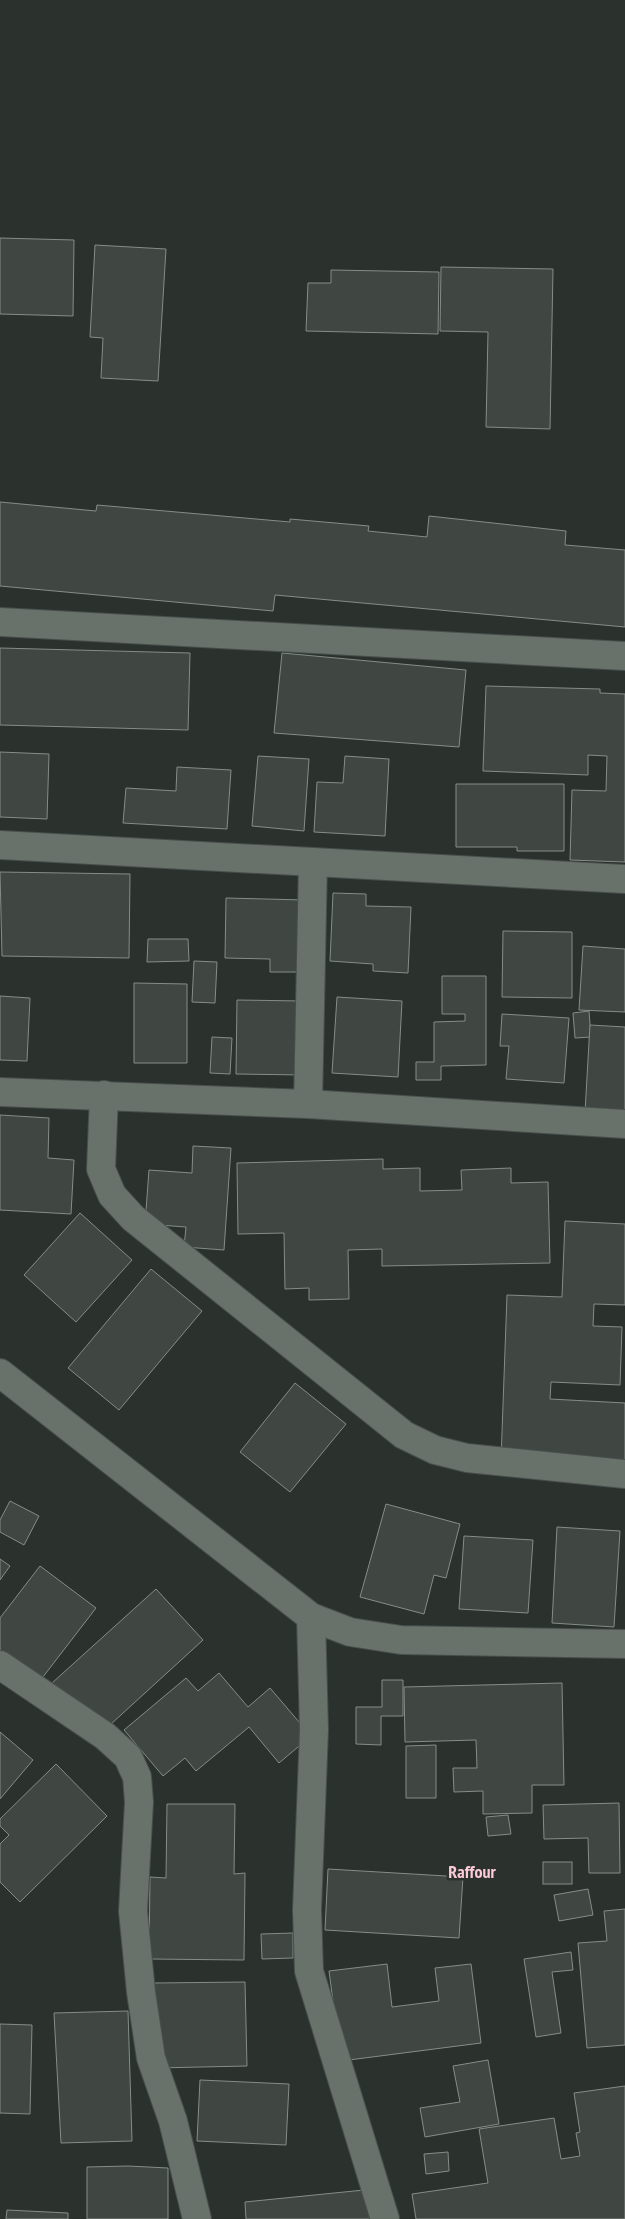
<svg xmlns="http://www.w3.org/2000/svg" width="625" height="2219" viewBox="0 0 625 2219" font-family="'PT Sans Narrow',sans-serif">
<rect width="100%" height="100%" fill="#2b322d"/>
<!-- building -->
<g fill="#404742" stroke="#858d87">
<polygon points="0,238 74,240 73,316 0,314"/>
<polygon points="95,245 166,249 158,381 101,378 103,338 90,337"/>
<polygon points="441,267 553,269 550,429 486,427 488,332 440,331"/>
<polygon points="331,270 439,272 438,334 306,331 308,283 331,283"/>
<polygon points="0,502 96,511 97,505 290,522 290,519 369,526 368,531 427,537 429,516 566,531 565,545 625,550 625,627 275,595 273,611 0,586"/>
<polygon points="0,648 190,653 188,730 0,725"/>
<polygon points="282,653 466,670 459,747 274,733"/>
<polygon points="486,686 600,689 600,693 625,694 625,862 570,860 572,790 606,791 607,756 588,755 588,775 483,771"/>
<polygon points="0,752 49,754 47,819 0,817"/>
<polygon points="258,756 309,759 304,831 252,826"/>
<polygon points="345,756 389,759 385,836 314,832 317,782 343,783"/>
<polygon points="177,767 231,770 227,829 123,823 126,788 176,791"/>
<polygon points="456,784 564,784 564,851 517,851 517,847 456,847"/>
<polygon points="0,872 130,874 129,958 2,956"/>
<polygon points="333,893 366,894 366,906 411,907 408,973 373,971 373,964 330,961"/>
<polygon points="226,898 305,900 303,972 270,972 270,959 225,958"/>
<polygon points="503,931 572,932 572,998 502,997"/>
<polygon points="148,939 188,939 189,961 147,962"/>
<polygon points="583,946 625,949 625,1012 579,1010"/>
<polygon points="194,961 217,962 215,1003 192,1002"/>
<polygon points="442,976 486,976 486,1065 441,1066 441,1080 416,1080 416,1062 434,1062 434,1022 465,1021 465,1014 442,1014"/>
<polygon points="134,983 187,984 187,1063 134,1063"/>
<polygon points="0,996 30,998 27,1061 0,1060"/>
<polygon points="337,997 402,1001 398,1077 332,1073"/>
<polygon points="237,1000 303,1001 302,1075 236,1074"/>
<polygon points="589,1011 591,1037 575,1038 573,1013"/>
<polygon points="502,1014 569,1018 564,1083 506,1079 509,1046 500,1046"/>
<polygon points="590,1025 625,1027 625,1114 585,1112"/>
<polygon points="212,1037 232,1038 230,1074 210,1073"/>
<polygon points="0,1115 49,1118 48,1158 74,1160 71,1214 0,1210"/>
<polygon points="193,1146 231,1148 224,1250 184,1247 186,1227 145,1224 149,1170 192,1173"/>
<polygon points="383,1159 383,1169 420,1168 420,1191 462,1190 461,1170 511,1168 511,1183 548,1182 550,1263 382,1266 382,1249 348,1250 349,1299 309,1300 309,1288 285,1289 284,1233 238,1234 237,1163"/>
<polygon points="80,1213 132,1260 76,1322 24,1275"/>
<polygon points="565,1221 625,1224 625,1305 594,1304 593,1326 622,1327 620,1385 551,1382 550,1399 625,1403 625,1465 501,1460 507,1295 562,1297"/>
<polygon points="151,1269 202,1311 119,1410 68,1368"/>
<polygon points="295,1383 346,1424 290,1492 240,1452"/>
<polygon points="10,1501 39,1516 24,1545 0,1532 0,1520"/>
<polygon points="386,1504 460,1524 446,1578 434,1575 424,1614 360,1597"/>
<polygon points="557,1527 620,1531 614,1627 552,1623"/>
<polygon points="464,1536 533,1540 528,1613 459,1609"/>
<polygon points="0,1559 10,1566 0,1580"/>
<polygon points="40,1566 96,1608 36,1686 0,1671 0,1618"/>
<polygon points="156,1589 203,1640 99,1735 52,1683"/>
<polygon points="219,1673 248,1707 270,1688 311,1736 279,1763 249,1727 196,1771 185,1758 163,1776 124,1730 186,1678 198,1691"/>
<polygon points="382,1680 403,1680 403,1716 381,1716 381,1745 356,1744 356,1707 382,1707"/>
<polygon points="562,1683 564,1785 532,1785 532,1813 483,1814 483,1791 454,1792 453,1768 477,1768 476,1740 405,1742 404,1687"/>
<polygon points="0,1732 33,1760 0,1799"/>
<polygon points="436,1745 436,1798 406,1798 406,1746"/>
<polygon points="56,1764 107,1816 20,1902 0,1882 0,1844 9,1835 0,1826 0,1819"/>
<polygon points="619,1803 620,1873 589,1873 588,1838 544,1839 543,1805"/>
<polygon points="167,1804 235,1804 234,1874 245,1873 244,1960 149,1959 150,1877 166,1878"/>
<polygon points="508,1815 511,1834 488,1836 486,1817"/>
<rect x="543" y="1862" width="29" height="22"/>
<polygon points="328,1869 463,1877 459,1938 325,1930"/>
<polygon points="588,1889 593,1915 559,1921 554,1895"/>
<polygon points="625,1909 625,2045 587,2048 578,1943 607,1941 604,1911"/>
<polygon points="293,1933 293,1958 262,1959 261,1934"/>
<polygon points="571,1952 573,1970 552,1972 561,2033 536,2037 524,1959"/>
<polygon points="387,1964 392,2007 439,2001 435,1968 471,1964 481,2043 341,2061 329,1971"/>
<polygon points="245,1982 247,2066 156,2068 154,1983"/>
<polygon points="128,2011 132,2141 61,2143 54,2013"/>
<polygon points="0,2024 32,2025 30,2114 0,2113"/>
<polygon points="488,2060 499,2124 425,2137 420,2108 460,2102 453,2066"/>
<polygon points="200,2080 289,2084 286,2145 197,2141"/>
<polygon points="625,2086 625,2219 416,2219 412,2194 488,2183 479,2129 554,2118 561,2159 580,2156 576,2133 580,2132 574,2093"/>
<polygon points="448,2152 449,2171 426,2174 424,2154"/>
<polygon points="128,2166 168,2168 168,2219 87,2219 87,2167"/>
<polygon points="374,2189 378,2219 246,2219 245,2202"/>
<polygon points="7,2210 68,2213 68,2219 6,2219"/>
</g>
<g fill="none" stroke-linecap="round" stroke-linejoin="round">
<defs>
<g id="minor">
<polyline points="0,622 625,656"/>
<polyline points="0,845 625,879"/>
<polyline points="0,1092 308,1104 625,1124"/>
<polyline points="104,1095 101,1169 112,1195 133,1218 404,1435 435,1450 467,1458 625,1474"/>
<polyline points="308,1104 313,862"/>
<polyline points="0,1373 311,1617 350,1632 401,1640 625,1644"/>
<polyline points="311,1617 314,1730 307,1910 309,1971 385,2219"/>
<polyline points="0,1665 105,1736 128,1757 137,1777 139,1802 133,1911 141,1992 151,2058 173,2121 197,2219"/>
</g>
</defs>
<!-- minor casing -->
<use href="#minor" stroke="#494f4c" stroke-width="30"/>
<!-- minor -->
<use href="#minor" stroke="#69716b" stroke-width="28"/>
</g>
<g text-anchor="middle" stroke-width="5" stroke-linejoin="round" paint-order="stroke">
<!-- quarter labels -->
<g font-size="18" font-weight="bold" fill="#fccad9" stroke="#2b322d">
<text x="472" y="1878">Raffour</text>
</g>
</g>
</svg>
